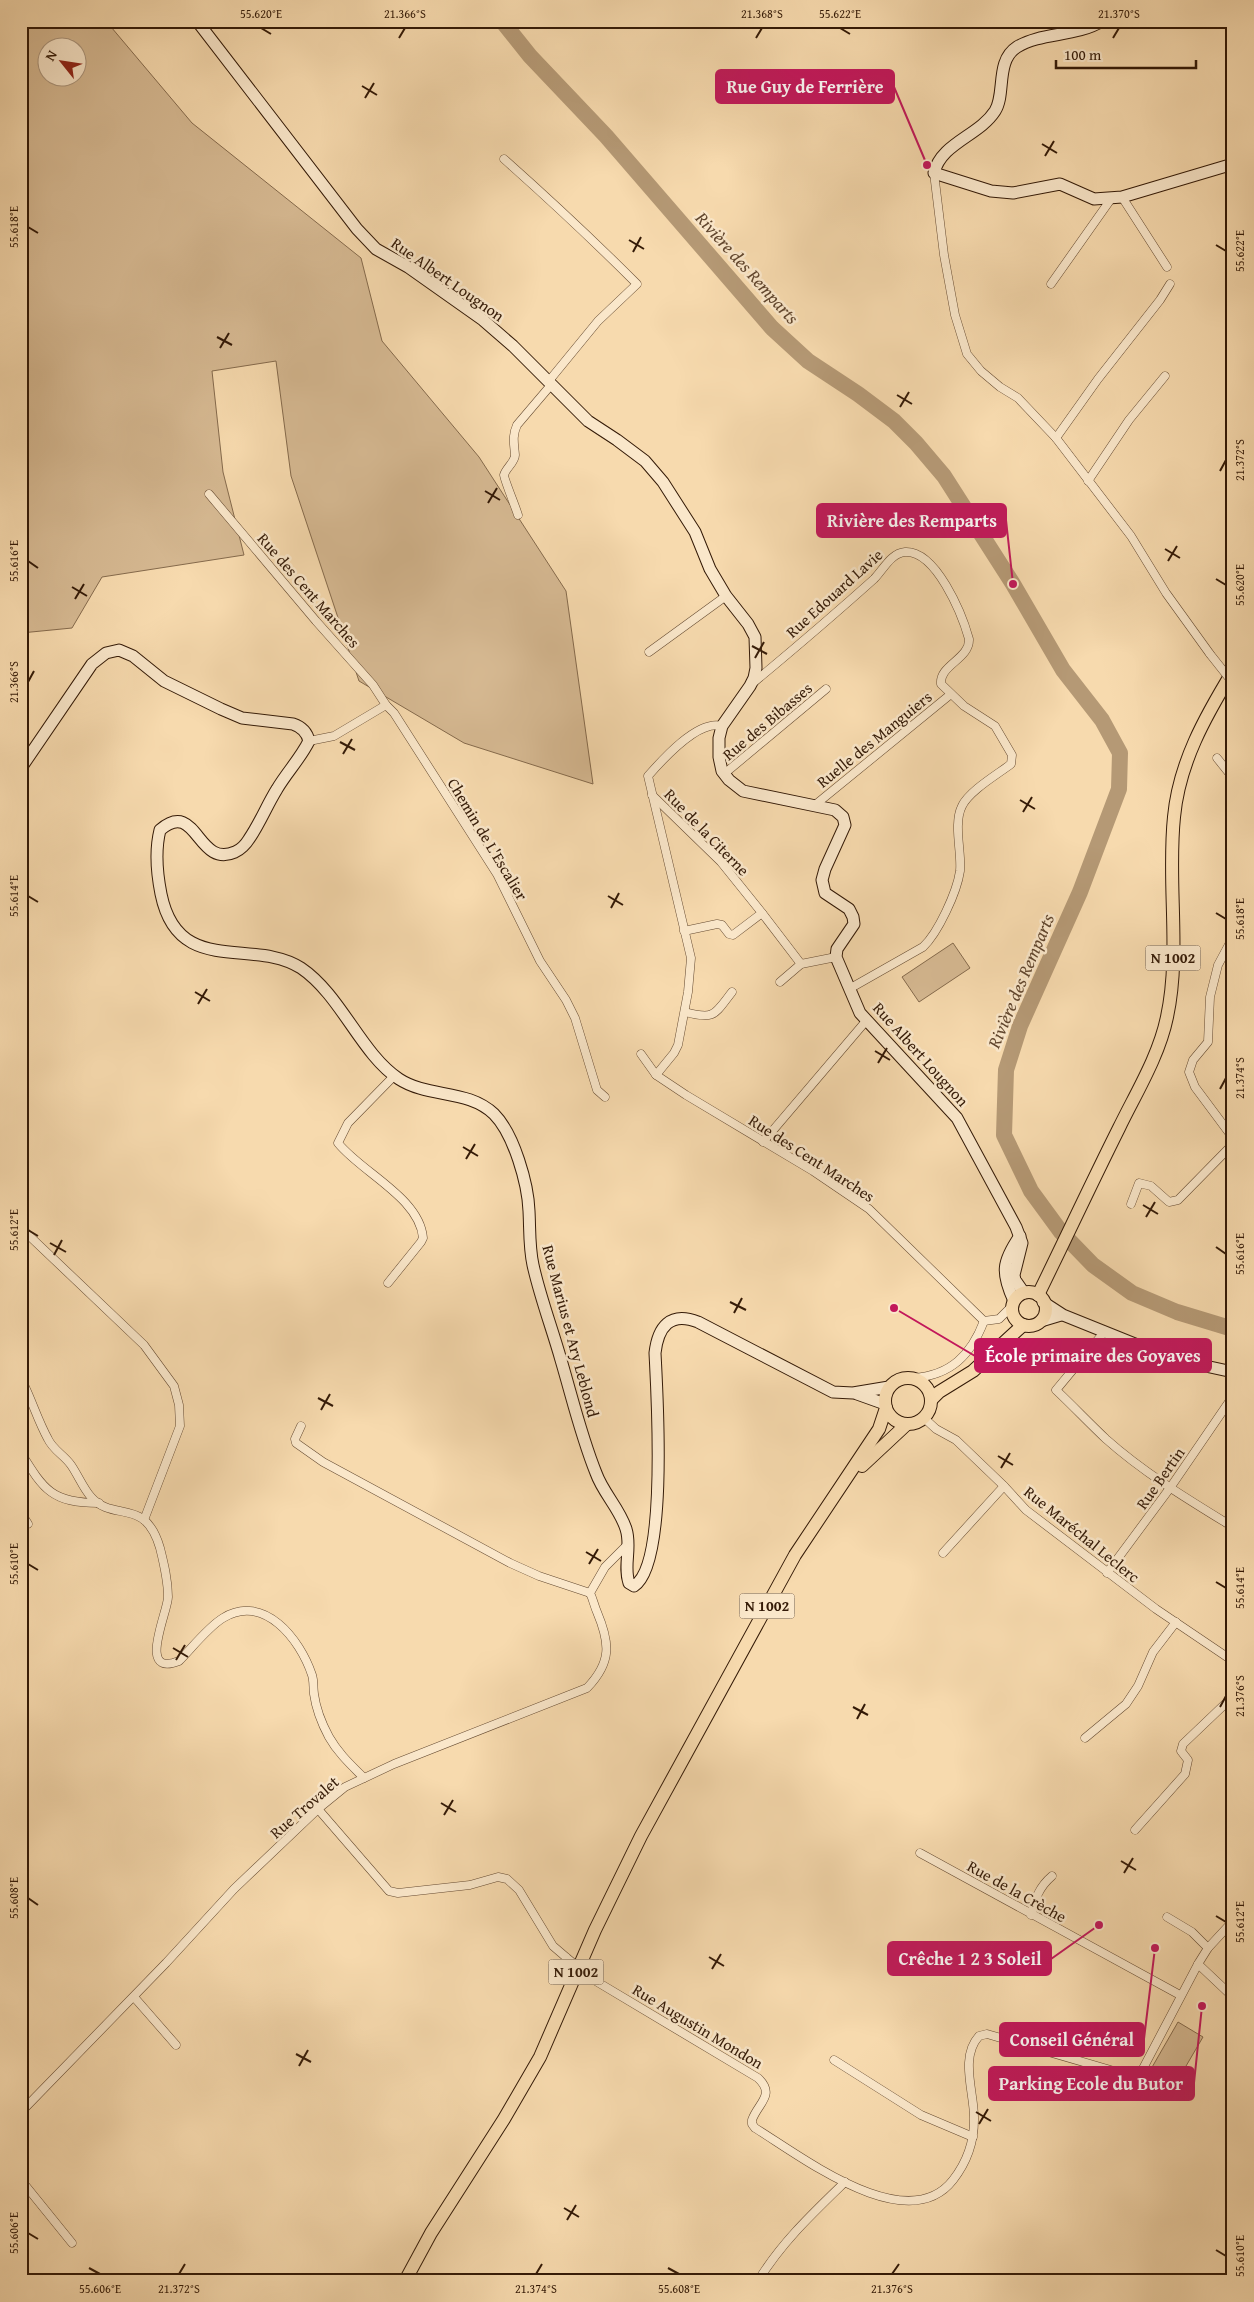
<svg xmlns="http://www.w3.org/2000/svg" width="1254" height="2302" viewBox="0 0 1254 2302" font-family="'Gentium Book Plus',serif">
<rect width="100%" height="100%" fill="#f7daae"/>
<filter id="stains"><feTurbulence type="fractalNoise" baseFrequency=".004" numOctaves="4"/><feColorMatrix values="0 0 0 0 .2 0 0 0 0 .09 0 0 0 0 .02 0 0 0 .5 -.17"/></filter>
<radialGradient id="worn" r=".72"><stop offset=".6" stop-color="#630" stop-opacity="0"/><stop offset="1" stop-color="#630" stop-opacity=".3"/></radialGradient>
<!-- green -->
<g fill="#d6b992" stroke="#856a4c" fill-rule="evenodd">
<path d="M21,21H106L192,123L361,258L382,341L479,457L566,591L593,784L464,743L359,681L291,476L276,361L212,371L223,472L244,555L102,577L72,628L21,633ZM48,48H78V78H48Z"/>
<polygon points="953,943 970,968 919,1002 902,977"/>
<polygon points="1178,2022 1203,2037 1172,2090 1147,2076"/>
</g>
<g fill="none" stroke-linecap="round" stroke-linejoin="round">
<!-- river -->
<polyline stroke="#b59975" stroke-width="16" points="502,21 530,56 606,136 772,328 808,361 858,394 894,421 916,443 944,476 1013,584 1063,670 1102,720 1120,753 1119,789 1080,892 1020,1026 1006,1070 1004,1135 1031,1191 1061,1232 1093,1265 1132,1293 1177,1312 1233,1329"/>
<defs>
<g id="street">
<path d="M504,159C549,199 594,241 637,284L598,321L548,382"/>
<polyline points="934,173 944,255 955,315 967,354 981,371 1000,387 1018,398 1056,438 1131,536 1166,593 1210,654"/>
<polyline points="1122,197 1167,267"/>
<polyline points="1051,284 1111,199"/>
<polyline points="1056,438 1098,379 1160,300 1170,284"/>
<polyline points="1088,481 1129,420 1165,376"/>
<polyline points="209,494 316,621 373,685 386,705"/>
<path d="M518,515C516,508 504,479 504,475C506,468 515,462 515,455C514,443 512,436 517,425L551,385"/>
<polyline points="649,652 726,596"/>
<path d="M753,683C794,649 835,614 874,579C883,570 891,553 905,552C936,550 962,614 969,639C970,659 939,665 941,684L964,706L995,726L1012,755L1011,764C998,774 969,791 962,806C953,824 962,853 960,871C957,892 938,933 923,947L849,989"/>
<polyline points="309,741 334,736 386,705 394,713 497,874 540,961 566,1000 575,1018 597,1090 605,1097"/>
<polyline points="1217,758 1233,778"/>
<polyline points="724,774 826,689"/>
<polyline points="652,795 721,862 762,913 733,935 729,934 722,925 717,924 684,931"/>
<polyline points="815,805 951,694"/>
<polyline points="762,913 801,964"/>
<polyline points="1233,937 1218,965 1210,997 1208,1042 1193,1060 1189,1072 1195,1087 1233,1138"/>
<polyline points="780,982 801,964 836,957"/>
<path d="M685,1012C715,1020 714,1015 732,992"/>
<polyline points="641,1054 656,1075 686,1095 813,1171 869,1209 984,1321"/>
<path d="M656,1075L674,1053L678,1045L688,992L691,958L648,776C662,760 698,719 722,726"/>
<polyline points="763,1142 866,1021"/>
<polyline points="1131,1204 1139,1183 1151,1186 1169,1202 1178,1200 1233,1144"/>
<polyline points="21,1228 144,1345 174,1386 179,1405 180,1426 144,1520"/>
<path d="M388,1283L421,1242L423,1238C420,1198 361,1172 338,1143L348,1123L394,1076"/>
<polyline points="984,1321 999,1319 1012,1306"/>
<path d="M1105,1331L1056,1390C1073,1406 1089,1423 1106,1439C1144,1473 1189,1500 1233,1527"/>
<path d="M914,1378C951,1375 971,1355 984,1321"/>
<path d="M25,1387C33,1404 39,1423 48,1439C53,1450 64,1455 71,1465C78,1475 83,1488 91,1497C114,1523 145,1496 160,1548C164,1564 168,1580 168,1597C168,1612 136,1678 179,1661C191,1649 208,1627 223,1618C264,1593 300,1639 312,1675C314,1681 313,1687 314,1694C316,1709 322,1724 329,1737C338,1753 351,1765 364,1778"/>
<polyline points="924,1418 936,1429 956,1440 1004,1486 1026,1510 1156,1609 1233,1661"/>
<polyline points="301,1426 295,1439 296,1443 323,1462 510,1563 539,1576 590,1593"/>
<path d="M21,1453C44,1490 52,1503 99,1503"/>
<polyline points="21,1513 28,1524"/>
<polyline points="943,1553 1004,1486"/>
<polyline points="1107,1573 1170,1488 1233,1396"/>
<polyline points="1085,1738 1126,1704 1138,1686 1153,1652 1176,1622"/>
<polyline points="318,1809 389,1891 398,1893 470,1885 498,1877 507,1879 519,1890 553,1946 567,1958"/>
<polyline points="1135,1830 1185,1774 1188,1760 1181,1751 1183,1744 1225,1704 1233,1704"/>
<polyline points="920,1853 1180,1995"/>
<path d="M1031,1915C1035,1899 1039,1887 1052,1876"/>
<polyline points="1167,1917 1192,1932 1208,1948"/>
<polyline points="1198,1964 1233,1997"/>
<path d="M594,1980L758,2078C776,2095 758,2103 752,2120V2124L755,2128C801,2156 907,2239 953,2180C967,2162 974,2143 974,2120C975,2094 959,2058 979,2036L987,2034L1138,2078L1198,1964L1208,1948L1233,1921"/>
<polyline points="134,1997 176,2045"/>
<polyline points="834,2060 921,2115 973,2137"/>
<path d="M21,2112L166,1963L234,1889L318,1809L345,1787L394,1764L587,1688C612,1662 610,1643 597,1612C594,1605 593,1599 590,1593L605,1567L628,1544"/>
<polyline points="21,2180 72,2243"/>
<polyline points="973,2278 974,2281"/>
<path d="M758,2281C782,2242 812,2214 845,2182"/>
</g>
<g id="secondary">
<polyline points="197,21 357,229 376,249 408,267 483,320 513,346 588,421 617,440 645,461 663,482 695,532 710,569 726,596 748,624 755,637 756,668 754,678 750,686 722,726 719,738 719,757 722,771 729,780 743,791 835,810 843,817 845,825 825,869 822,880 825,893 849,909 853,917 854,924 837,949 836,957 860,1013 957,1118 1016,1227 1022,1243 1014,1275 1015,1280 1024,1293"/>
<path d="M1102,21C1076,37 1041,32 1017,47C995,61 1006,94 995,111C979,136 941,143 934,173L991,191L1013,193L1060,184L1094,199L1122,197L1233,164"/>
<path d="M21,768L92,664L106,653L119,650L133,656L164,681L221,709L242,718L293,724C302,727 307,732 309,741C300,759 287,772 277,789C267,805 260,823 249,839C246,844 240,850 235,852C197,869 197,798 160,830C155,850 157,874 161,894C178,978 253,937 301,968C341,995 361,1054 399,1079C428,1098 468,1089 494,1114C514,1134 528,1184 529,1211C530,1229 529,1247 533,1265C540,1297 552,1328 561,1360C572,1397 581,1436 596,1473C603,1493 620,1509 626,1529C632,1547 623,1566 629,1583L634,1586C668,1565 657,1394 655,1353C658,1327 670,1311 698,1322L833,1392L853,1393L889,1387"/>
<path d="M1014,1301C1001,1273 1002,1262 1020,1236"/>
<polyline points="1043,1302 1063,1315 1145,1348 1187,1362 1233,1372"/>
<polyline points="1041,1321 1061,1315"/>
<polyline points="857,1394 885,1404"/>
</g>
<g id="primary">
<circle cx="1029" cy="1309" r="17"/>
<path d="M1038,1295C1065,1240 1091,1184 1119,1128C1136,1093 1159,1056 1167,1017C1181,952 1167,883 1174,817C1179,763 1205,717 1233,671"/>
<circle cx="908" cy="1401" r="23"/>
<polyline points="931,1400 939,1392 973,1371 1023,1325"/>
<polyline points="862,1466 907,1424"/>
<polyline points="405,2281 431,2233 504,2119 540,2057 595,1930 641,1836 795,1555 879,1429 886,1408"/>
</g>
</defs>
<!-- street casing -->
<use href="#street" stroke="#654a31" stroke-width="9"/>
<!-- secondary casing -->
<use href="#secondary" stroke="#341a07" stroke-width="13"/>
<!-- primary casing -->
<use href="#primary" stroke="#341a07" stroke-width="14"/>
<!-- street -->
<use href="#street" stroke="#fae7ca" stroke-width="8"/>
<!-- secondary -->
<use href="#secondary" stroke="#fae7ca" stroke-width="11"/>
<!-- primary -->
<use href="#primary" stroke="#f7daae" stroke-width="12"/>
<defs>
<g id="street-bridge">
<polyline points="1210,654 1233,683"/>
<polyline points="567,1958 594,1980"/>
</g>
</defs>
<!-- street-bridge casing -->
<use href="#street-bridge" stroke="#654a31" stroke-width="9" stroke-linecap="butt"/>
<!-- street-bridge -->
<use href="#street-bridge" stroke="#fae7ca" stroke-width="8"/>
</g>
<!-- ticks -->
<path fill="none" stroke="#341a07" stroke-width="2" d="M261,28L271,34M840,28L850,34M399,38L405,28M756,38L762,28M1113,38L1119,28M362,86L377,95M365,98L374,83M1042,144L1057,153M1045,156L1054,141M28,227L38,233M629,240L644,249M1216,245L1226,251M633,252L641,237M217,337L232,345M220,348L229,333M897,395L912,404M900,407L909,392M1220,471L1226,460M485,491L500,500M488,503L497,488M1165,549L1180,558M28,561L38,568M1168,561L1177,546M1216,579L1226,585M72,587L87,596M75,599L84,584M752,646L767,654M755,658L764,642M28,682L34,671M340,742L355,750M343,754L352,739M1020,800L1035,809M1023,812L1032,797M28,896L38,902M608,896L623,905M611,908L619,893M1216,913L1226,919M195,992L210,1001M198,1004L207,989M875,1051L890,1060M878,1063L887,1048M1220,1089L1226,1078M463,1147L478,1156M466,1159L475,1144M1143,1205L1158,1214M1146,1217L1155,1202M28,1230L38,1236M50,1243L66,1252M1216,1247L1226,1254M54,1255L62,1240M730,1302L746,1310M734,1313L742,1298M318,1398L333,1406M321,1410L330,1394M998,1456L1013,1465M1001,1468L1010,1453M586,1552L601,1561M28,1564L38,1570M589,1564L598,1549M1216,1582L1226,1588M173,1648L188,1657M176,1660L185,1645M853,1707L868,1715M1220,1707L1226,1696M857,1719L865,1704M441,1803L456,1812M444,1815L453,1800M1121,1861L1136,1870M1124,1873L1133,1858M28,1898L38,1905M1216,1916L1226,1922M709,1957L724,1966M712,1969L721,1954M296,2054L311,2062M299,2066L308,2050M976,2112L991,2121M979,2124L988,2109M564,2208L579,2217M567,2220L576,2205M28,2233L38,2239M1216,2250L1226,2256M89,2268L100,2274M668,2268L679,2274M179,2274L185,2264M536,2274L542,2264M892,2274L899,2264"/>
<g text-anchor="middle" stroke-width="5" stroke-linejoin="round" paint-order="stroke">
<!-- shield labels -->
<g fill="#fae7ca" stroke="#6f5842" stroke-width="1">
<rect x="1145.5" y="945.5" width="55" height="25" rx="4"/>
<rect x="739.5" y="1593.5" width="55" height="25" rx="4"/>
<rect x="548.5" y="1959.5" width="55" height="25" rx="4"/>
</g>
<g font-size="15" font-weight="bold" fill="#341a07">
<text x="1173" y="963">N 1002</text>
<text x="767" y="1611">N 1002</text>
<text x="576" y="1977">N 1002</text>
</g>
<!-- street labels -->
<g font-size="16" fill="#341a07" stroke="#fae7ca">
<text transform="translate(448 279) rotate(35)" y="6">Rue Albert Lougnon</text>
<text transform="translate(309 590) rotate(49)" y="6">Rue des Cent Marches</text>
<text transform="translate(834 593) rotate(-42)" y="6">Rue Edouard Lavie</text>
<text transform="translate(767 721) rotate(-40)" y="6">Rue des Bibasses</text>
<text transform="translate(874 739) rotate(-39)" y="6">Ruelle des Manguiers</text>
<text transform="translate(707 832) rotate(46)" y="6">Rue de la Citerne</text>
<text transform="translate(488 839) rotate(59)" y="6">Chemin de L'Escalier</text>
<text transform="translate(921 1054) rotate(48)" y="6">Rue Albert Lougnon</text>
<text transform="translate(812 1158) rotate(33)" y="6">Rue des Cent Marches</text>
<text transform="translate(571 1331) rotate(75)" y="6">Rue Marius et Ary Leblond</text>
<text transform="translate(1160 1478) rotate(-55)" y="6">Rue Bertin</text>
<text transform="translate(1082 1534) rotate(39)" y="6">Rue Maréchal Leclerc</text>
<text transform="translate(304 1807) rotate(-41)" y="6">Rue Trovalet</text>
<text transform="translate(1017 1891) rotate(29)" y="6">Rue de la Crèche</text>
<text transform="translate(698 2026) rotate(31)" y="6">Rue Augustin Mondon</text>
</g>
<!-- water labels -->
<g font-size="18" font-style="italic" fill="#61462e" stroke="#fae7ca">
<text transform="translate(747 268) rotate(48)" y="6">Rivière des Remparts</text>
<text transform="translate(1021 981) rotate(-67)" y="6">Rivière des Remparts</text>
</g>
</g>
<!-- callouts -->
<path fill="none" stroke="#c2185b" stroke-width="2" d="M927 165L894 87M1013 584L1006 520M894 1308L975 1356M1099 1925L1051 1959M1155 1948L1144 2039M1202 2006L1194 2083"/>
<g fill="#c2185b" stroke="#fae7ca" stroke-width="2">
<circle cx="927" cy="165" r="5"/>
<circle cx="1013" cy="584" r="5"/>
<circle cx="894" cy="1308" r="5"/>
<circle cx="1099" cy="1925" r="5"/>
<circle cx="1155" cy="1948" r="5"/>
<circle cx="1202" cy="2006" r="5"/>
</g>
<g fill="#c2185b" stroke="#c2185b" stroke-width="2">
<rect x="716" y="70" width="178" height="33" rx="5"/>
<rect x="817" y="504" width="189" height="33" rx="5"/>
<rect x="975" y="1339" width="236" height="33" rx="5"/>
<rect x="888" y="1942" width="163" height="33" rx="5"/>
<rect x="1000" y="2023" width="144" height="33" rx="5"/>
<rect x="989" y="2067" width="205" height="33" rx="5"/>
</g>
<g font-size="18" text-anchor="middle" font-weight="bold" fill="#fff">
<text x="805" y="93">Rue Guy de Ferrière</text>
<text x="912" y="527">Rivière des Remparts</text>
<text x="1093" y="1362">École primaire des Goyaves</text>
<text x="970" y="1965">Crêche 1 2 3 Soleil</text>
<text x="1072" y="2046">Conseil Général</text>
<text x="1091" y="2090">Parking Ecole du Butor</text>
</g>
<!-- margin -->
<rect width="1254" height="2302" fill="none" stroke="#f7daae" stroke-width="55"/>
<!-- north arrow -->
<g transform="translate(62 62) rotate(300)"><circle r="24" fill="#fae7ca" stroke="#ab957c"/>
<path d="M0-4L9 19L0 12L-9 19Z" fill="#8f2418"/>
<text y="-8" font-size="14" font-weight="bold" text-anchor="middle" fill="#341a07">N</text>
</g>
<!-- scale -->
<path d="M1056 60v8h140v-8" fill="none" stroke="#341a07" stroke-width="2.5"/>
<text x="1064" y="60" font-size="15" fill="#341a07" stroke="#fae7ca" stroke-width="4" paint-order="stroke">100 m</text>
<rect x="28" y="28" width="1198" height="2246" fill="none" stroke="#341a07" stroke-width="2"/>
<g font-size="12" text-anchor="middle" fill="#341a07">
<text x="261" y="18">55.620°E</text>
<text x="405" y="18">21.366°S</text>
<text x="762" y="18">21.368°S</text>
<text x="840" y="18">55.622°E</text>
<text x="1119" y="18">21.370°S</text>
<text transform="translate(14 227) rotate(-90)" y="4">55.618°E</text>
<text transform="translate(1240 251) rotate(-90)" y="4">55.622°E</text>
<text transform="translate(1240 460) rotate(-90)" y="4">21.372°S</text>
<text transform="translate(14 561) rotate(-90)" y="4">55.616°E</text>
<text transform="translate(1240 585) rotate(-90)" y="4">55.620°E</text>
<text transform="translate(14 682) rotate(-90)" y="4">21.366°S</text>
<text transform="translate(14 896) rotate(-90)" y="4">55.614°E</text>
<text transform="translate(1240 919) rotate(-90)" y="4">55.618°E</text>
<text transform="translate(1240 1078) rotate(-90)" y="4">21.374°S</text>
<text transform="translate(14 1230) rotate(-90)" y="4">55.612°E</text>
<text transform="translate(1240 1254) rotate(-90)" y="4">55.616°E</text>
<text transform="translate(14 1564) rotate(-90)" y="4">55.610°E</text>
<text transform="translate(1240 1588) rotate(-90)" y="4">55.614°E</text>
<text transform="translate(1240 1696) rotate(-90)" y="4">21.376°S</text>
<text transform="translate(14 1898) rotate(-90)" y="4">55.608°E</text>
<text transform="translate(1240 1922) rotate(-90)" y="4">55.612°E</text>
<text transform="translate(14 2233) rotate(-90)" y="4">55.606°E</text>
<text transform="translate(1240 2256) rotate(-90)" y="4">55.610°E</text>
<text x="100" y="2293">55.606°E</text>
<text x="179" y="2293">21.372°S</text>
<text x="536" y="2293">21.374°S</text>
<text x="679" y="2293">55.608°E</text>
<text x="892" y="2293">21.376°S</text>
</g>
<rect width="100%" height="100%" filter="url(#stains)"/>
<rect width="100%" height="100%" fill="url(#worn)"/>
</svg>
